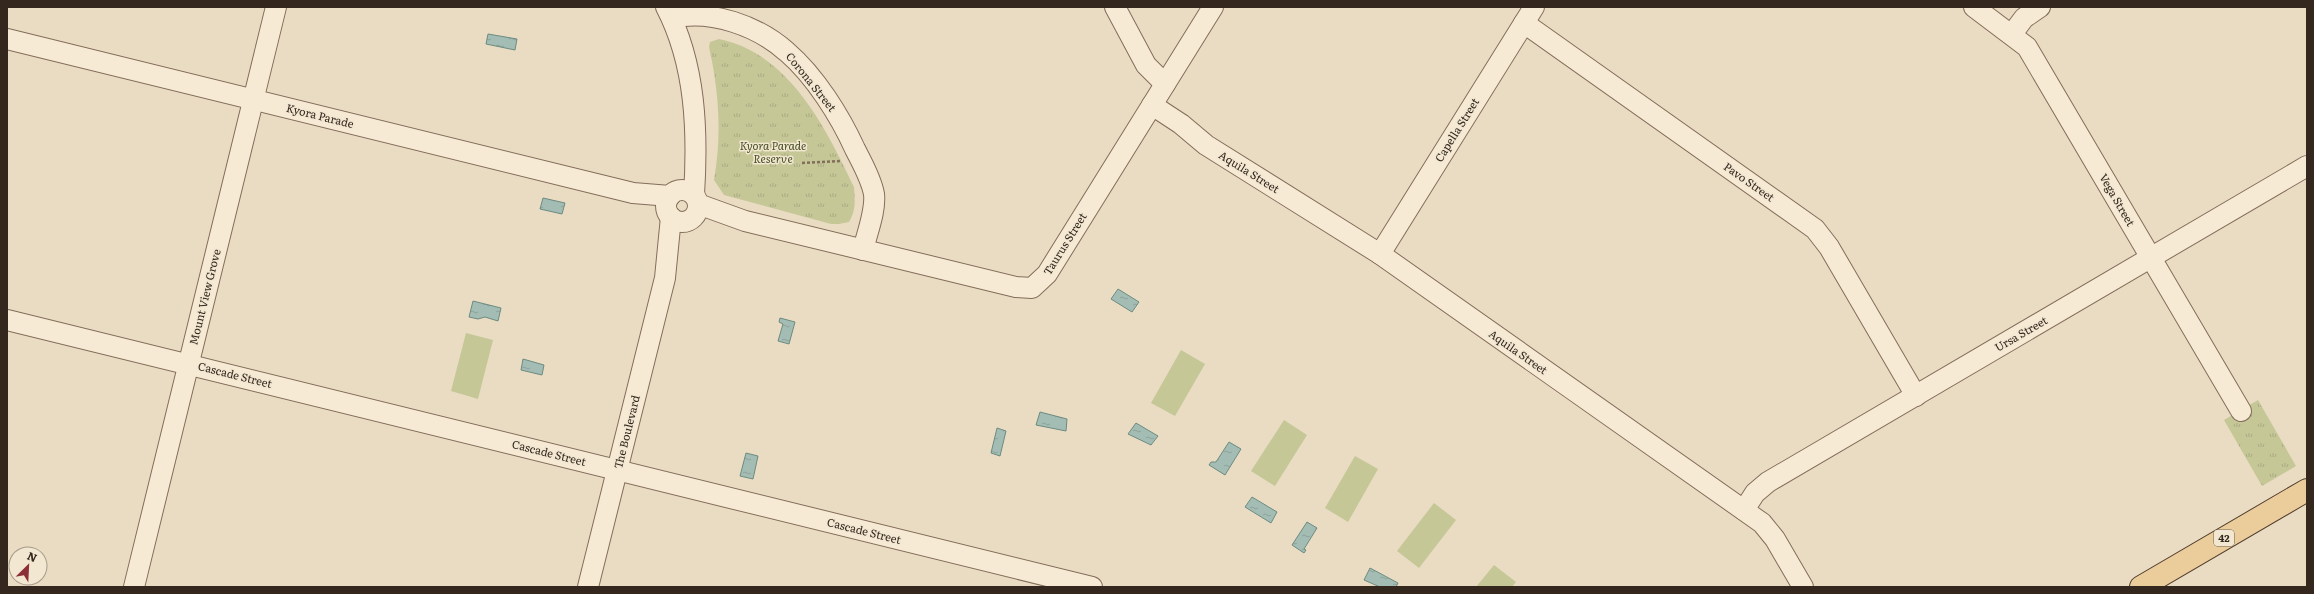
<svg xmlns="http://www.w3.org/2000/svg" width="2314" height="594" viewBox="0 0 2314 594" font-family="Literata,serif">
<defs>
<pattern id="grass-tufts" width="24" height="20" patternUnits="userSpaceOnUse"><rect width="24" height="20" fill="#c5c797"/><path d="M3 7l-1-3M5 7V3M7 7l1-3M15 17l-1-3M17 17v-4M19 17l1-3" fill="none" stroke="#aaab82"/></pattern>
<pattern id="water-ripples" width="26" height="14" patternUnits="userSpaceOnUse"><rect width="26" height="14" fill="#a4bdb4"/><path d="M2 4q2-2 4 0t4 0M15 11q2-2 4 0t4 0" fill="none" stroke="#8ea29a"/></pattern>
</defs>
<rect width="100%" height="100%" fill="#eadcc2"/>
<!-- grass -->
<g fill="url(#grass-tufts)">
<path d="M719,39C789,53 826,128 854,187C855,200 856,210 849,222L839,224H831L724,195L714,180C722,134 719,92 709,47L710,42Z"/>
<polygon points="2258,400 2296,466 2262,486 2224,420"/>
</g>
<!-- pitch -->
<g fill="#c5c797">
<polygon points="466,333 493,340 478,399 451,391"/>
<polygon points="1181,350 1205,364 1175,416 1151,403"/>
<polygon points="1284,420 1307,435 1275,486 1251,471"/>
<polygon points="1355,456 1378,469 1348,522 1325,508"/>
<polygon points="1434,503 1456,520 1419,568 1397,551"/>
<polygon points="1494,565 1516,582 1512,587 1476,587"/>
</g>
<!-- water -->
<g fill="url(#water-ripples)" stroke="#6c8b81">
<polygon points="488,34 517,39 515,50 486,44"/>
<polygon points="543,198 565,203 562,214 540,209"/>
<polygon points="1118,289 1139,302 1132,312 1111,299"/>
<polygon points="473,301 501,308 498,321 485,317 478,319 469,317"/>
<polygon points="780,318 795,322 789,344 778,341 783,324 779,322"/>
<polygon points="523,359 544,365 542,375 521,370"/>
<polygon points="1040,412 1067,419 1066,431 1036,425"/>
<polygon points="1136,423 1158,436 1151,445 1128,434"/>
<polygon points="997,428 1006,431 1000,456 991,453"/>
<polygon points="1229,442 1241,449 1225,475 1209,465 1211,462 1216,462"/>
<polygon points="746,453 758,456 753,479 740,476"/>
<polygon points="1252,497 1277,512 1271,523 1245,507"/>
<polygon points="1307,522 1317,528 1304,549 1306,550 1304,553 1292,545"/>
<polygon points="1370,568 1398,583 1396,587 1380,587 1364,580"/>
</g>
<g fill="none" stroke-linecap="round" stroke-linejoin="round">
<defs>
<g id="street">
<path d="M666,7C696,65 698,132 694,195"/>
<polyline points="1115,7 1146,65 1165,84"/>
<polyline points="1974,7 2027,47 2241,411"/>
<path d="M672,18C711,9 758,26 787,52C815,76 840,116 855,149C862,163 871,178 874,194C876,211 867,233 863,250"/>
<polyline points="1524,23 1815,229 1829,247 1916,396"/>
<polyline points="2012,34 2024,18 2040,7"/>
<polyline points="7,39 633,193 670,196"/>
<polyline points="1152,105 1181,124 1206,145 1380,254 1762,523 1775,539 1803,587"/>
<circle cx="682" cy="206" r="16"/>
<polyline points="698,204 745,221 1016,287 1032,288 1047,274 1213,7"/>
<polyline points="1380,254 1534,7"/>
<polyline points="7,320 1092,587"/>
<polyline points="1744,510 1755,493 1768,482 2307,166"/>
<polyline points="134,587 276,7"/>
<polyline points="588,587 665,278 671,217"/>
</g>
<polyline id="primary" points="2141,587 2307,490"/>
</defs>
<!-- street casing -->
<use href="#street" stroke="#836d5b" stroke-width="22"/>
<!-- primary casing -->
<use href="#primary" stroke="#513c2f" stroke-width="24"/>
<!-- path -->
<polyline stroke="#836d5b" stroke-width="2.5" stroke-dasharray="3 2" stroke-linecap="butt" points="802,163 841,161"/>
<!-- street -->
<use href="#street" stroke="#f6ead5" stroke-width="20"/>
<!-- primary -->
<use href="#primary" stroke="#ebcd9c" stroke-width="22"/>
</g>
<g text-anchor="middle" stroke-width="3" stroke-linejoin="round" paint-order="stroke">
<!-- shield labels -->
<rect fill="#f2e7d1" stroke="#6d6154" stroke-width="1" x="2214" y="530" width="20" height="16" rx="3"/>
<g font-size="10" font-weight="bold" fill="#34271e">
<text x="2224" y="542">42</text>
</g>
<!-- street labels -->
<g font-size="11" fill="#34271e" stroke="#f2e7d1">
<text transform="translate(811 82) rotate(51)" y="4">Corona Street</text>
<text transform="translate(320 116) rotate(14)" y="4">Kyora Parade</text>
<text transform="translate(1457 130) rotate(-58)" y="4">Capella Street</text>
<text transform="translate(1249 172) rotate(32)" y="4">Aquila Street</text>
<text transform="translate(1749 182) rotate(35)" y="4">Pavo Street</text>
<text transform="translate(2117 200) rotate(60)" y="4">Vega Street</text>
<text transform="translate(1065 244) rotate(-58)" y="4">Taurus Street</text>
<text transform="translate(205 297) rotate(-76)" y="4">Mount View Grove</text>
<text transform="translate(2021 334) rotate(-30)" y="4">Ursa Street</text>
<text transform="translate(1518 352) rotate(35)" y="4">Aquila Street</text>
<text transform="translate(235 375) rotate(14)" y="4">Cascade Street</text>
<text transform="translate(627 432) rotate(-76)" y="4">The Boulevard</text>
<text transform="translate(549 453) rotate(14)" y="4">Cascade Street</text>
<text transform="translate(864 531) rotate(14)" y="4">Cascade Street</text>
</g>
<!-- park labels -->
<g font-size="11" font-style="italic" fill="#474f26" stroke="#f2e7d1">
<text x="773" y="150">Kyora Parade<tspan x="773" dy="13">Reserve</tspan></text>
</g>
</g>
<!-- border -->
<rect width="2314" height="594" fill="none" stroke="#34271e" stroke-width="16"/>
<!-- north arrow -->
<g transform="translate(28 566) rotate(24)"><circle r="19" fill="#f2e7d1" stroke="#a69a89"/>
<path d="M0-3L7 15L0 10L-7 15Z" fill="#8d2f36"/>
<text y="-6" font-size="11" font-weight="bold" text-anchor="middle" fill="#34271e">N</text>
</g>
</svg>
